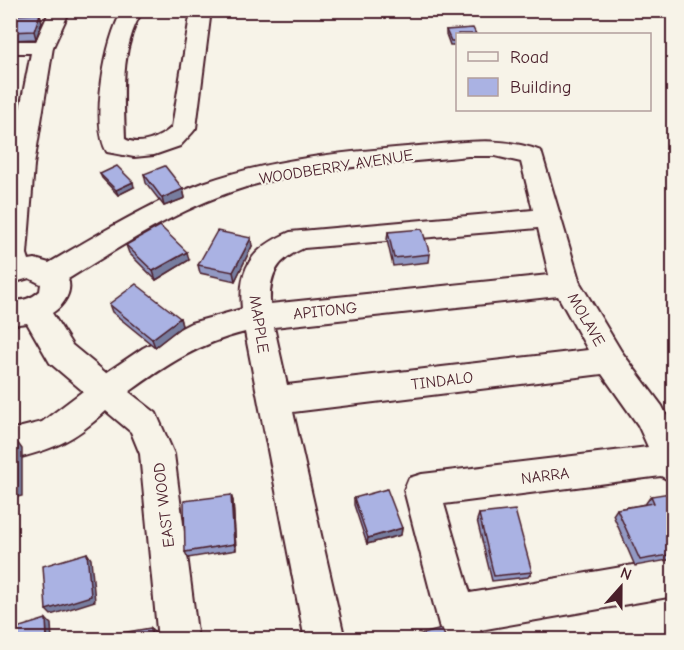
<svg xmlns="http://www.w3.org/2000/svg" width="684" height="650" viewBox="0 0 684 650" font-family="'Comic Neue',sans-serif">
<rect width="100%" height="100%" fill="#f7f3e8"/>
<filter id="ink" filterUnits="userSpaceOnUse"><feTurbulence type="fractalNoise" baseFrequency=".0167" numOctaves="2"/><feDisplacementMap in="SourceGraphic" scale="12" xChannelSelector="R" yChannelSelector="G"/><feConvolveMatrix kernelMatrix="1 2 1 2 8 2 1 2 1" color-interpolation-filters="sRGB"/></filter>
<g filter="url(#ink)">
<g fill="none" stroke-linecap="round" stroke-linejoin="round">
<defs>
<g id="minor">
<path d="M50,10H70L53,47L34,165L27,254L29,260L35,259L49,263C99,234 149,203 203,183C273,158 346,152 419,146C461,143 500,135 541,151L580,283L621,351L662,406L674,430V483L661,476L444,504L470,593L674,558V596L480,630L483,640H443L404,490L409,478L422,474L648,447L638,425L602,374L293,412L345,640H305L245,332C198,344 169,363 129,392L156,413L174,454L198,640H158L140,454L131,432L106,411C72,442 54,449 10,460V430L42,422L83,391L50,363L27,323L10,325V301C23,301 31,299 40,291L41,284L29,278L19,281L10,279V160L31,53H10V41H36ZM468,156H495L521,162L533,210L290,232C252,248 238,267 242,309L191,323L143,348L106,373L72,345L52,313C63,306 73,292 68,279C125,244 182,206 246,187C318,166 395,164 468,156ZM538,228L549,275L270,304C269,275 276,260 304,248ZM558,296L588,350L287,385L274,327Z"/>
<path d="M123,10H143C119,48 124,96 125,139C139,147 161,138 172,127L191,10H211L196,128L192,133L180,146L154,155L134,157L107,152C90,125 105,37 123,10Z"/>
</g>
</defs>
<!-- minor casing -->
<use href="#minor" stroke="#4a1f2b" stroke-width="4"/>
<!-- minor -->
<use href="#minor" fill="#f7f3e8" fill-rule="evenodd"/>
</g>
<!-- wall -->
<g fill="#9299c3" stroke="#4a1f2b" stroke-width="1.5">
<polygon points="40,14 42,22 36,39 10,40 10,15"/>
<polygon points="446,30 458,34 458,45 450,45 446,34"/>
<polygon points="100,174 134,187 118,195 102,178"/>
<polygon points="144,174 183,189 185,198 164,206 146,183"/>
<polygon points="388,232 430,254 429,262 393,266 387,240"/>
<polygon points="126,245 189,260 156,280 129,253"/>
<polygon points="252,246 235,281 200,273 198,265"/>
<polygon points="109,304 180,318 182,326 155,347 112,312"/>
<polygon points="231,495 233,501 236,550 188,558 185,552"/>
<polygon points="651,496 674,500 674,528 673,528 674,559 635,566 613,515 617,509 646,504 646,503"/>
<polygon points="354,498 402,528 401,535 367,544 354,505"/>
<polygon points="479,514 532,572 528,577 492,581 477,520"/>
</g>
<!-- shaded-wall -->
<g fill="#777d9f" stroke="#4a1f2b" stroke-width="1.5">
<polygon points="40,14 42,22 36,39 34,31"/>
<polygon points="133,182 134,187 118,195 116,190"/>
<polygon points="183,189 185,198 164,206 162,198"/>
<polygon points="251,238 252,246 235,281 233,272"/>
<polygon points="187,252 189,260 156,280 153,271"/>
<polygon points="180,318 182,326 155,347 152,339"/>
<polygon points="17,442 22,449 22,496 10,499 10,491"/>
<polygon points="231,495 233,501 236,550 234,544"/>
<polygon points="402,528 401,535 367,544 368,538"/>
<polygon points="87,553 91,559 95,601 51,615 46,610"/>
<polygon points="46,619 51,624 52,639 47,639"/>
<polygon points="151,628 155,633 155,639 151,639"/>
</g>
<!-- building -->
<g fill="#aab2e3" stroke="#4a1f2b" stroke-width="1.5">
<polygon points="40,14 34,31 10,32 10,15"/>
<polygon points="473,28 476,34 458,34 458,41 451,41 446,30"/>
<polygon points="117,166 133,182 116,190 100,174"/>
<polygon points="165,166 183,189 162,198 144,174"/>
<polygon points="160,226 187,252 153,271 126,245"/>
<polygon points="422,229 430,254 394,258 388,232"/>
<polygon points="217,231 251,238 233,272 198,265"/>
<polygon points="136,284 180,318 152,339 109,304"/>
<polygon points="17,442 17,490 10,491 10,443"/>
<polygon points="387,489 402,528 368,538 354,498"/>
<polygon points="670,493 674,500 674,523 670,524 674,530 674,554 640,560 617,509 654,503 651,496"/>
<polygon points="231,495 234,544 185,552 184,501"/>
<polygon points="515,510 532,572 494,576 479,514"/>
<polygon points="87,553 91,596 46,610 43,566"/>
<polygon points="46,619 47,639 10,639 10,630"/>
<polygon points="151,628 151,639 93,639 93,638"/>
<polygon points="442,629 446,639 403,639"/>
</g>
</g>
<g text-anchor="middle" stroke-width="4.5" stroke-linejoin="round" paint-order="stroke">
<!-- street labels -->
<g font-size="16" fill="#4a1f2b" stroke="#f7f3e8">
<text transform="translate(336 166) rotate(-9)" y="6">WOODBERRY AVENUE</text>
<text transform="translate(325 310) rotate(-6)" y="6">APITONG</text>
<text transform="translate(587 319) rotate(60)" y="6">MOLAVE</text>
<text transform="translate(260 324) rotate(81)" y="6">MAPPLE</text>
<text transform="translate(442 380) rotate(-7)" y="6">TINDALO</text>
<text transform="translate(545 475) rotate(-7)" y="6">NARRA</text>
<text transform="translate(163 505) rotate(-97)" y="6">EAST WOOD</text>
</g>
</g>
<!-- margin -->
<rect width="684" height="650" fill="none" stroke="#f7f3e8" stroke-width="36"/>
<rect x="18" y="18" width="648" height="614" fill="none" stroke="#4a1f2b" stroke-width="2" filter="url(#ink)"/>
<!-- legend -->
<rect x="456" y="33" width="195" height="78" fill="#f7f3e8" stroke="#b29e9c" stroke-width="1.5"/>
<rect x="468" y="52" width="30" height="9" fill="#f7f3e8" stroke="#b29e9c" stroke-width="1.5"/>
<text x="510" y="63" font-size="18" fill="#4a1f2b">Road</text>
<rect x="468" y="78" width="30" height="18" fill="#aab2e3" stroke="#b29e9c" stroke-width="1.5"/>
<text x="510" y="93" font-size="18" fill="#4a1f2b">Building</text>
<!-- north arrow -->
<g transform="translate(621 587) rotate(21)" stroke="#f7f3e8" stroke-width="4.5" paint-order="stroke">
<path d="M0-4.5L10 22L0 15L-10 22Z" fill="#4a1f2b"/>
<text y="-9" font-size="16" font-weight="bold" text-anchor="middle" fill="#4a1f2b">N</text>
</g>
</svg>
